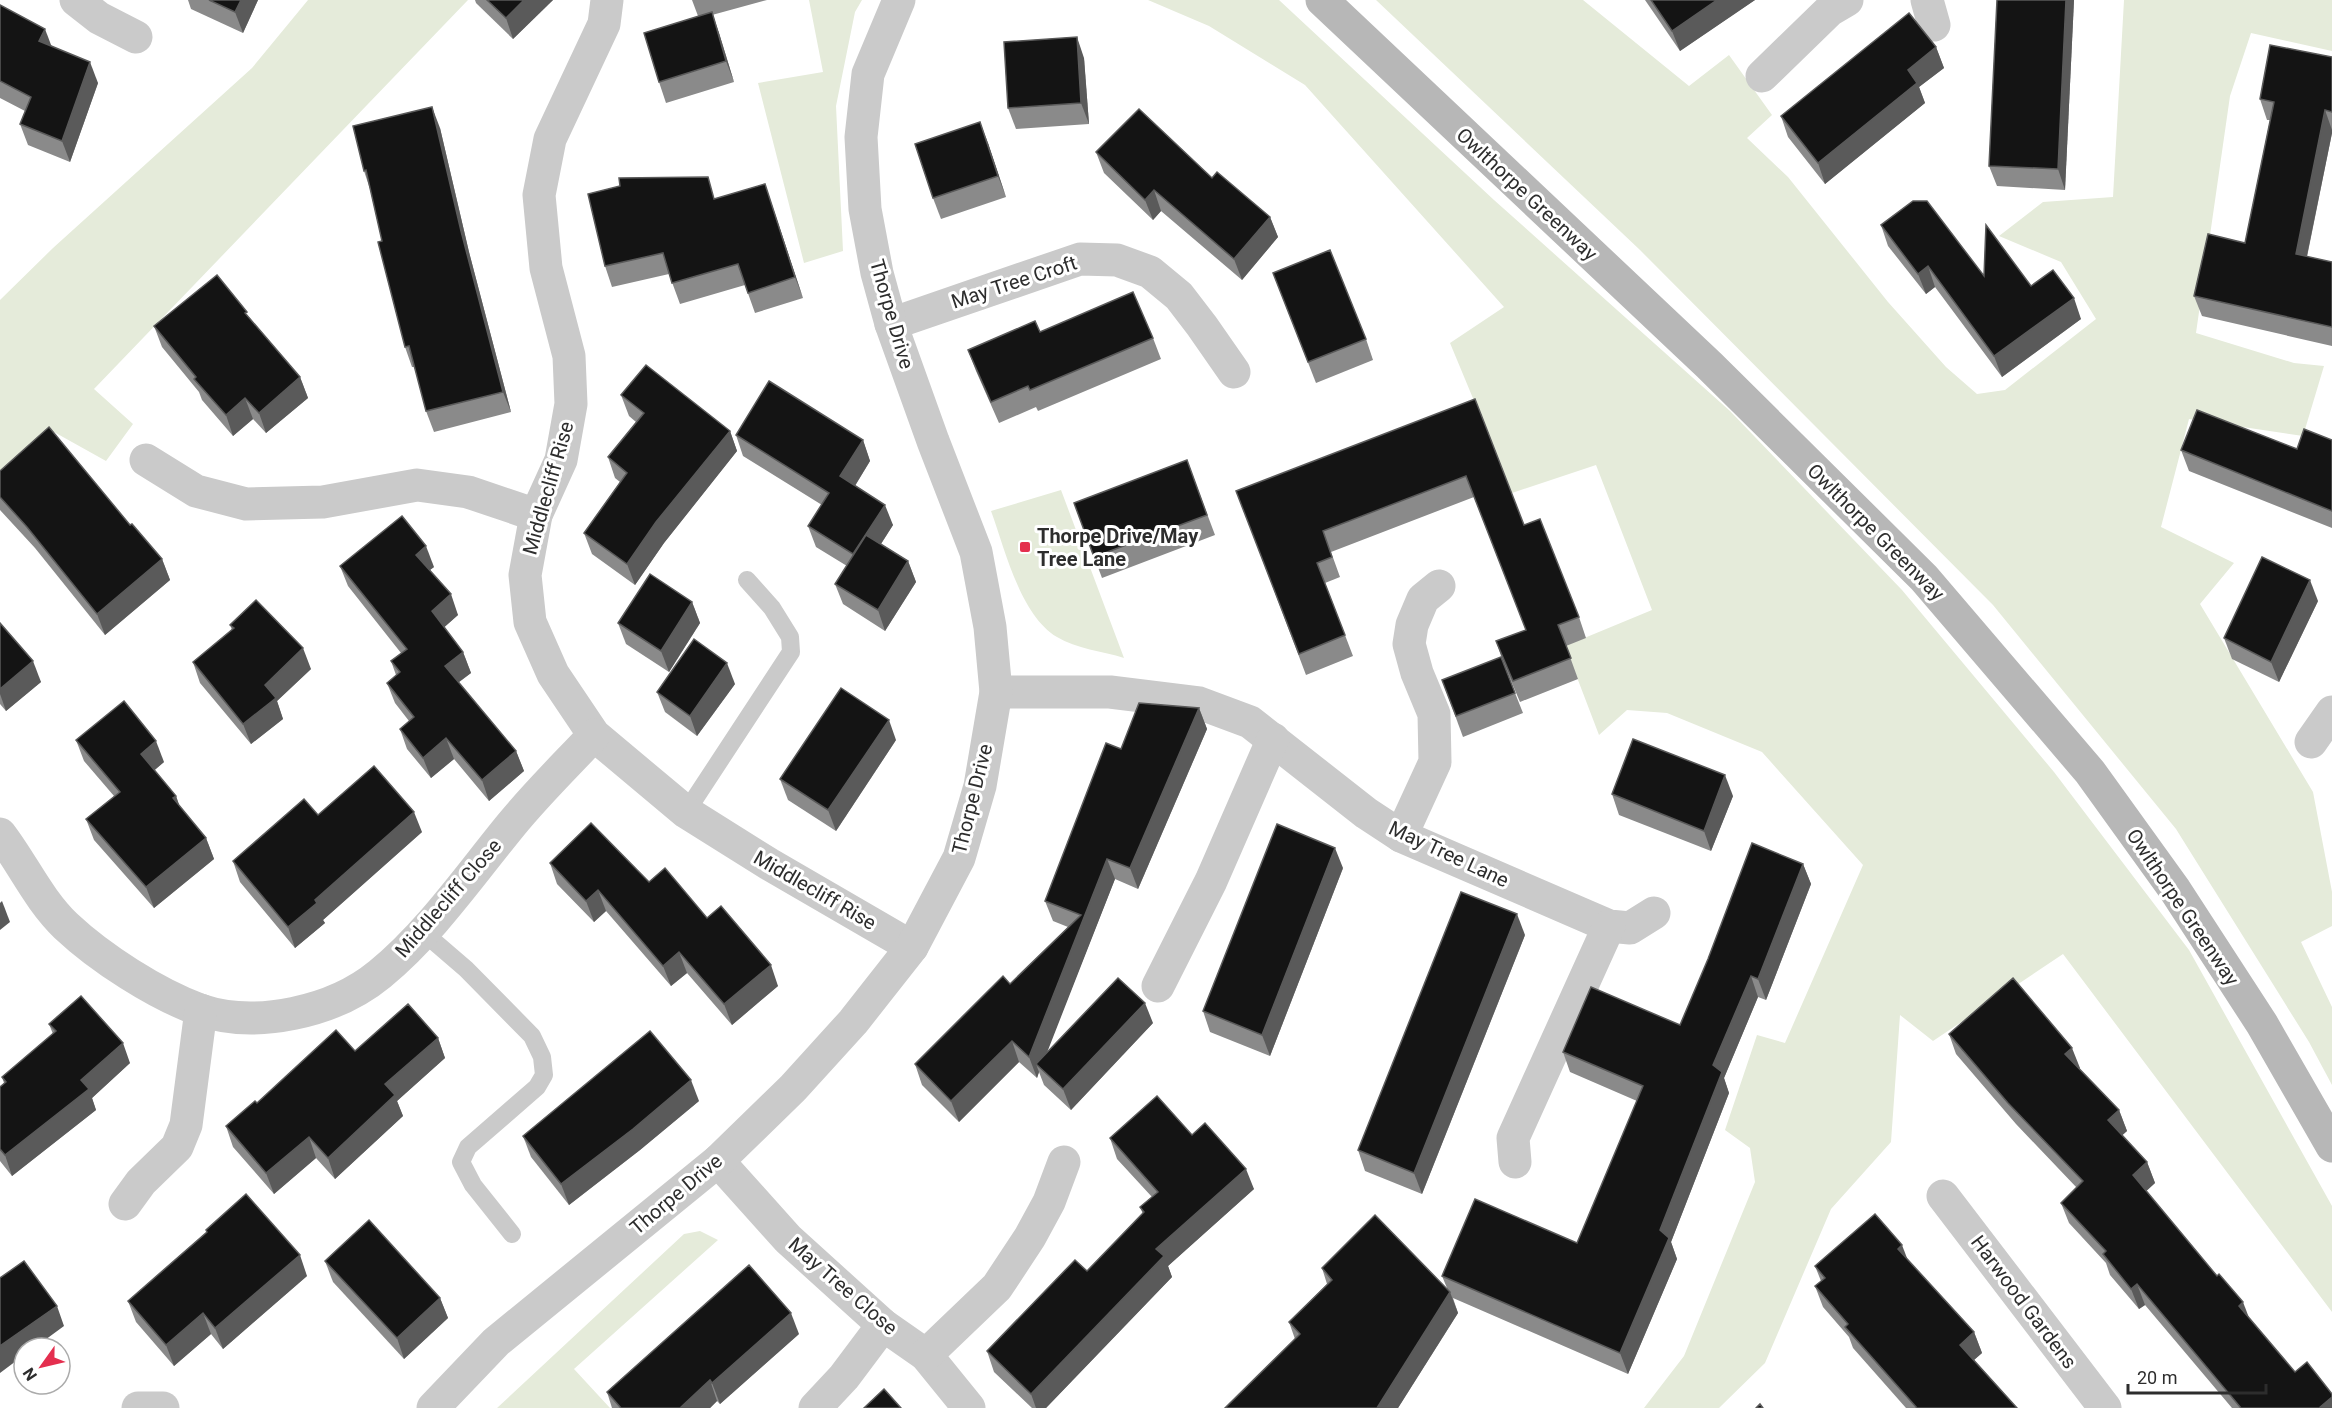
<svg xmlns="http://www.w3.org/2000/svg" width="2332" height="1408" viewBox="0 0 2332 1408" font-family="Roboto,sans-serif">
<rect width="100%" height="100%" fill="#fff"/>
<!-- green -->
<g fill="#e5ebda">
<polygon points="308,0 468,0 94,389 133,424 106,461 54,432 0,482 0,300 53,248 252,68"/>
<polygon points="809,0 862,0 855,12 836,106 843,251 804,263 758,83 823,72"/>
<polygon points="1148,0 1279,0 1494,200 1730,411 1902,590 2054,772 2189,950 2332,1206 2332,1312 2063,954 1933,1041 1900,1015 1891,1142 1831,1209 1765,1363 1719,1408 1644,1408 1684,1356 1755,1182 1750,1148 1725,1130 1757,1035 1785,1043 1863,865 1762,752 1667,713 1627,710 1599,735 1565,646 1652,610 1596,465 1509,494 1482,420 1450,343 1504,307 1305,85 1209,26"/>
<polygon points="1376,0 1583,0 1689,86 1729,55 1772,115 1747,138 1788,177 1888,302 1946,367 1977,394 2005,390 2096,319 2061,262 1999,236 2043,202 2113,197 2124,0 2332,0 2332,51 2251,33 2230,96 2196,333 2294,363 2324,366 2303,436 2189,419 2161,527 2234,563 2200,604 2313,792 2332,892 2332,926 2301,942 2332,1007 2332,1085 2309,1042 2176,829 1993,605 1640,250"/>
<path d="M1061,490L1124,658C1103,651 1076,649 1057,637C1020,615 1005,549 991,511Z"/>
<polygon points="700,1231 718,1240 574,1369 610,1408 497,1408 684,1234"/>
</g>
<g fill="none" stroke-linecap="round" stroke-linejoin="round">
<!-- lane -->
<g stroke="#cacaca" stroke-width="18">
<polyline points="686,812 791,652 790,637 772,608 747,580"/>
<polyline points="423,932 466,969 532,1036 542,1057 544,1075 537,1087 468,1147 461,1162 473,1185 512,1234"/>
</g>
<!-- street -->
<g stroke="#cacaca" stroke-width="33">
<polyline points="76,0 99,18 136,37"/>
<polyline points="607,0 604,24 550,139 539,195 546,268 569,356 571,404 561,460 536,515 525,575 530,622 553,674 594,735 686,812 769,864 912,947"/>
<polyline points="1927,0 1934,25"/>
<polyline points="1762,76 1830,10 1847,0"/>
<polyline points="891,324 1080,259 1117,260 1150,272 1179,296 1202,326 1234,372"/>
<polyline points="146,460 196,491 246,504 323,502 417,485 468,492 536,515"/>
<polyline points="996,692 1110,692 1199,703 1250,722 1366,813 1401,836 1609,926 1630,928 1654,913"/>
<polyline points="2311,742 2332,712"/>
<path d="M0,834C23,864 38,899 66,926C100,958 156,994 200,1010C256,1029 334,1012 380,974C430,933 470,875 511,825C537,793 566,765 594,735"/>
<polyline points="1401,836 1435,762 1434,714 1417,673 1409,644 1412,625 1423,599 1439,586"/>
<polyline points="1158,986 1211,881 1273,739"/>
<polyline points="718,1161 788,1239 883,1325 926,1355 969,1408"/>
<polyline points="1515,1162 1513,1138 1609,926"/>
<polyline points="1943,1196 2105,1408"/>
<polyline points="125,1204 141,1182 177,1147 186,1125 201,1010"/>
<polyline points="926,1355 997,1287 1030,1237 1049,1202 1064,1162"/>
<polyline points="138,1408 163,1408"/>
<polyline points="433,1408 496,1342 718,1161 793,1088 853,1022 912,947 959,858 980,786 996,692 990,627 976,552 933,441 891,324 877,273 865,209 861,137 868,74 899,0"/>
<polyline points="815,1408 844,1377 883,1325"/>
</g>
<!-- secondary -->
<polyline stroke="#b7b7b7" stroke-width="33" points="1322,0 1709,365 1924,578 2090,772 2175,890 2262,1024 2332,1146"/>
</g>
<!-- wall -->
<g fill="#8a8a8a">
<polygon points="188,0 258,0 243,33 191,9"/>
<polygon points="475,0 553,0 513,39 476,3"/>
<polygon points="692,0 767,0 712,15 719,33 734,82 666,103 659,82 698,16"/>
<polygon points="1645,0 1755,0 1680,51"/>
<polygon points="1997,0 2074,0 2065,190 1997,186 1989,166"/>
<polygon points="0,5 98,83 70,162 28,145 20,124 25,111 0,98"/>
<polygon points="1936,47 1944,68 1919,87 1925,103 1825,184 1788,137 1781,116"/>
<polygon points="2332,57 2332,133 2307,257 2332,262 2332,346 2202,316 2194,296 2245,243 2270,120 2267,120 2260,99"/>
<polygon points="1084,58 1089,124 1016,129 1008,108"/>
<polygon points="440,128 469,252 511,412 434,432 426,411 415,367 412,367 405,347 382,241 370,189 364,171"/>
<polygon points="988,143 1006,197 941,219 933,198"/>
<polygon points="1096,152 1212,178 1270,217 1278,237 1242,280 1161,211 1153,220 1104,173"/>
<polygon points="715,199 772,205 803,298 755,313 745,285 680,304 669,274 612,287 605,266"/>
<polygon points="1881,225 1984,276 2031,286 2081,319 2002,377 1935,287 1926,294 1888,246"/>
<polygon points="1273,273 1366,339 1373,360 1316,383"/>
<polygon points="249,317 300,377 308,398 266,433 253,419 233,436 202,400 199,392 162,347 154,326"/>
<polygon points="1153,338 1161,359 1038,411 1036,407 999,423 976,371 968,350"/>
<polygon points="621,395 730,431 737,451 664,543 635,585 592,554 584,533 620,482 615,478 608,457 636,422 629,416"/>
<polygon points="1475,399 1524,525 1579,617 1586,638 1566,646 1578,679 1520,702 1503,662 1496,641 1526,630 1474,497 1331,552 1340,577 1325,583 1353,656 1306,675 1244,511"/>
<polygon points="736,435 863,440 870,461 855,486 893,525 881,544 908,561 916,582 885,631 843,604 835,584 847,566 816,547 808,526 822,505 743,456"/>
<polygon points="2332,440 2332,528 2189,471 2181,450 2297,449"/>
<polygon points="1187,460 1215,535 1102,578 1074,503"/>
<polygon points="0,471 130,525 162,559 170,580 105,635 35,548 0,510"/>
<polygon points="340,566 434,567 430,570 458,615 444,627 463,652 471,673 458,683 516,751 524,771 489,801 454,759 431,778 407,749 400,729 409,721 395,703 387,683 396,675 391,661 401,653 348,586"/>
<polygon points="2318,601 2279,682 2232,659 2224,638"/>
<polygon points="692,602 700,623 669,672 626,644 618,623"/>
<polygon points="0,623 41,682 6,711 0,704"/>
<polygon points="230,625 311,669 277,701 283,719 251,744 200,683 193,662 232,630"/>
<polygon points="1442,680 1515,693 1523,713 1463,737"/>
<polygon points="735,684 697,736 665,712 657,692"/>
<polygon points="1199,708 1207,729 1138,889 1115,879 1046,1053 1153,1023 1071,1110 1044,1085 1039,1072 1037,1078 1019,1062 959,1122 922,1085 915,1064 1010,984 1068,927 1053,921 1045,901 1121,749"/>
<polygon points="76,740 164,762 154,770 176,796 180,807 206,838 214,859 154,908 94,840 86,819 114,796 84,761"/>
<polygon points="896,740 836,831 788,800 780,779"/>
<polygon points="1612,794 1733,796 1711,851 1619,815"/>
<polygon points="318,815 422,832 323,920 325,923 295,948 240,882 233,861"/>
<polygon points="550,863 649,882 707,918 778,986 732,1025 687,973 671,986 606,911 594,922 557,884"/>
<polygon points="1803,864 1811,884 1766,1000 1758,997 1724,1078 1729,1093 1671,1242 1677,1259 1628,1374 1453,1298 1458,1313 1398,1408 1225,1408 1295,1339 1289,1322 1327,1284 1322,1268 1447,1288 1442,1276 1577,1243 1637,1101 1570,1072 1563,1052 1680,1025"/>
<polygon points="1343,868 1270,1056 1210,1032 1203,1011"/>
<polygon points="1525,935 1422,1194 1365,1171 1358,1150"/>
<polygon points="49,1024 130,1063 92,1098 96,1110 12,1176 0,1161 0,1087 4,1083 2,1077 53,1034"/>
<polygon points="1949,1034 2080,1068 2079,1069 2119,1110 2127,1131 2122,1135 2147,1162 2155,1183 2146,1191 2248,1317 2295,1372 2332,1408 2232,1408 2145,1305 2139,1309 2110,1275 2106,1263 2069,1223 2061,1203 2077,1188 2016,1124 1956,1054"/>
<polygon points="438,1038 445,1058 397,1101 403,1116 335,1179 316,1158 274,1194 233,1147 226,1126 257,1103 355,1051"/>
<polygon points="699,1101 640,1150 569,1205 531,1157 523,1136"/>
<polygon points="1192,1135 1254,1189 1168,1266 1172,1277 1046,1408 1032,1408 994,1372 987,1351 1087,1271 1143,1214 1140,1207 1152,1197 1117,1159 1110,1138"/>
<polygon points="206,1230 307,1276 223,1349 211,1334 174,1366 136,1322 128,1301 207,1232"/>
<polygon points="1907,1259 1974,1332 1982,1353 1974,1360 2017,1408 1906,1408 1853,1348 1849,1337 1823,1307 1815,1286 1821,1281 1815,1266"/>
<polygon points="325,1261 440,1298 448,1318 404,1359 333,1282"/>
<polygon points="799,1334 720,1404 717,1401 710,1408 612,1408 607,1392"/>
</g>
<!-- shaded-wall -->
<g fill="#5a5a5a">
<polygon points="241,0 258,0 243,33 235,12"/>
<polygon points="524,0 553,0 513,39 506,18"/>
<polygon points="1717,0 1755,0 1680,51 1672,31"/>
<polygon points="2066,0 2074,0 2065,190 2058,169"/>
<polygon points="712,12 719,33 734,82 726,61"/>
<polygon points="45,29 53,50 39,41"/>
<polygon points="1077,37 1084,58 1089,124 1081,103"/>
<polygon points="1936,47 1944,68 1919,87 1925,103 1825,184 1818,163 1908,70"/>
<polygon points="90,62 98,83 70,162 62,141"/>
<polygon points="432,107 440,128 469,252 511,412 503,392 461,231"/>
<polygon points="2325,110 2332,130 2332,133 2303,275 2296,254"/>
<polygon points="980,122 988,143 1006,197 998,176"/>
<polygon points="765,184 803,298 795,277"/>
<polygon points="1154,190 1161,211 1153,220 1145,200"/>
<polygon points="1270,217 1278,237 1242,280 1234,259"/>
<polygon points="1928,266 1935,287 1926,294 1918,274"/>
<polygon points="2074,298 2081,319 2002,377 1994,356"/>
<polygon points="300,377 308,398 266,433 259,413"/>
<polygon points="245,398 253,419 233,436 226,415"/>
<polygon points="730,431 737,451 664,543 635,585 627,564 656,522"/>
<polygon points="863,440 870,461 848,497 840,476"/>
<polygon points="885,505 893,525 861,575 853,554"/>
<polygon points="426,546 434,567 423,575 416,555"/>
<polygon points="162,559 170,580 105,635 97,614"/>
<polygon points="908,561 916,582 885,631 878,610"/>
<polygon points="2310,580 2318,601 2279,682 2271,662"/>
<polygon points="451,594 458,615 439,632 432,611"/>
<polygon points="692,602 700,623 669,672 661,651"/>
<polygon points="303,648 311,669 277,701 283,719 251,744 243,724 265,685"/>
<polygon points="463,652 471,673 452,687 445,666"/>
<polygon points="33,661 41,682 6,711 0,694 0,689"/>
<polygon points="727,663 735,684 697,736 690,716"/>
<polygon points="1199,708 1207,729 1138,889 1130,868"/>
<polygon points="889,720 896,740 836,831 828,810"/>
<polygon points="446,738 454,759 431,778 423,758"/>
<polygon points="156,741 164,762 149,775 141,754"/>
<polygon points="516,751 524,771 489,801 482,780"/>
<polygon points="1725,775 1733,796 1711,851 1704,831"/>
<polygon points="176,796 183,817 173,798"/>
<polygon points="414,812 422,832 323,920 325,923 295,948 288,927 315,900"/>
<polygon points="206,838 214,859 154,908 146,887"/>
<polygon points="1335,848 1343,868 1270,1056 1262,1035"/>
<polygon points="1107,859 1115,879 1041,1068 1036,1064 1039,1072 1037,1078 1029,1057"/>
<polygon points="1803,864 1811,884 1766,1000 1758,979"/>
<polygon points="598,890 606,911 594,922 586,901"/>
<polygon points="2,901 10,922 0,930 0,903"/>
<polygon points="1517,914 1525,935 1422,1194 1414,1173"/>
<polygon points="679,952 687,973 671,986 663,966"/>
<polygon points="771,965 778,986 732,1025 724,1004"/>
<polygon points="1751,976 1758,997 1724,1078 1729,1093 1671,1242 1677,1259 1628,1374 1620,1353 1713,1065"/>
<polygon points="1145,1003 1153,1023 1071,1110 1063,1089"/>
<polygon points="438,1038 445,1058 397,1101 403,1116 335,1179 328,1158 385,1084"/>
<polygon points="1012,1041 1019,1062 959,1122 951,1101"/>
<polygon points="123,1043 130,1063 92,1098 96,1110 12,1176 5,1155 81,1080"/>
<polygon points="2072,1048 2080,1068 2072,1075 2065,1054"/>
<polygon points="691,1080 699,1101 640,1150 569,1205 561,1184"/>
<polygon points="2119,1110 2127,1131 2116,1141 2108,1120"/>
<polygon points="309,1137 316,1158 274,1194 266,1173"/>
<polygon points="2147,1162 2155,1183 2141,1196 2133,1175"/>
<polygon points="1246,1169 1254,1189 1168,1266 1172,1277 1046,1408 1036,1408 1031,1394 1156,1249"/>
<polygon points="1902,1245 1910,1266 1898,1249"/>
<polygon points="300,1255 307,1276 223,1349 215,1328"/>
<polygon points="2137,1284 2145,1305 2139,1309 2131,1289"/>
<polygon points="1450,1292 1458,1313 1398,1408 1377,1408"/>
<polygon points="440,1298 448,1318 404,1359 397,1338"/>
<polygon points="2243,1302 2251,1323 2239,1306"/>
<polygon points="57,1306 64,1326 34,1348 24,1348 24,1355 0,1373 0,1346"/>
<polygon points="203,1313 211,1334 174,1366 166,1345"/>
<polygon points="791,1313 799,1334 720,1404 712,1383"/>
<polygon points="1974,1332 1982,1353 1967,1366 1960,1345"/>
<polygon points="710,1380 717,1401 710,1408 680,1408"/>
<polygon points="2332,1397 2332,1408 2319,1408"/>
</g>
<!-- building -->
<g fill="#141414" stroke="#5a5a5a" stroke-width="1.5">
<polygon points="209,0 241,0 235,12"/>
<polygon points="487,0 524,0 506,18"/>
<polygon points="1651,0 1717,0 1672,31"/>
<polygon points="1997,0 2066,0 2058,169 1989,166"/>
<polygon points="0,5 45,29 39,41 90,62 62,141 20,124 31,97 0,81"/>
<polygon points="712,12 726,61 659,82 644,33"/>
<polygon points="1909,13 1936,47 1908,70 1917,83 1818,163 1781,116"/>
<polygon points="1077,37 1081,103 1008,108 1004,42"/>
<polygon points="2270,45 2332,57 2332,112 2325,110 2296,254 2332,262 2332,327 2194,296 2208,234 2245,243 2274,102 2260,99"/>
<polygon points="432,107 461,231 503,392 426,411 409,346 405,347 378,242 382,241 366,170 364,171 353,126"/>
<polygon points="1139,109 1212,178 1217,172 1270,217 1234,259 1154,190 1145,200 1096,152"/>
<polygon points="980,122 998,176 933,198 915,144"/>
<polygon points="708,177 714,199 765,184 795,277 748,293 738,264 672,283 663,253 605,266 588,194 620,186 619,178"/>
<polygon points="1913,201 1927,201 1984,276 1986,225 2031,286 2053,270 2074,298 1994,356 1928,266 1918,274 1881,225"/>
<polygon points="1330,250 1366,339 1308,362 1273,273"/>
<polygon points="217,275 247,312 245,313 300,377 259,413 245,398 226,415 194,379 196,377 154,326"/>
<polygon points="1133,292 1153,338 1030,390 1028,386 991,402 968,350 1035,321 1040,332"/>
<polygon points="646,365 730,431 656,522 627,564 584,533 627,473 608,457 644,413 621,395"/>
<polygon points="769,381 863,440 840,476 885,505 853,554 808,526 829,493 736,435"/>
<polygon points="1475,399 1524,525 1540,519 1579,617 1558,625 1571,658 1513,681 1496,641 1526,630 1466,476 1323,531 1332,557 1317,563 1345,635 1299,654 1236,491"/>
<polygon points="2197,410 2297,449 2304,429 2332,440 2332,511 2181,450"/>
<polygon points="49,427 130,525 132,524 162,559 97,614 27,527 0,497 0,471"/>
<polygon points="1187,460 1207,515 1094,557 1074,503"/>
<polygon points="402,516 426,546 416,555 451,594 432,611 463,652 445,666 516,751 482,780 446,738 423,758 400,729 414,717 387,683 400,672 391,661 407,649 340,566"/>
<polygon points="866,535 908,561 878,610 835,584"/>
<polygon points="2262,557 2310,580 2271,662 2224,638"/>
<polygon points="650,574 692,602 661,651 618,623"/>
<polygon points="256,600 303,648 265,685 276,698 243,724 193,662 234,628 230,625"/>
<polygon points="0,623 33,661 0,689"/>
<polygon points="694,639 727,663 690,716 657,692"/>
<polygon points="1501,657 1515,693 1456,716 1442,680"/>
<polygon points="841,688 889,720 828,810 780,779"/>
<polygon points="124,701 156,741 141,754 176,796 173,798 206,838 146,887 86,819 120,792 76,740"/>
<polygon points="1139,703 1199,708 1130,868 1107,859 1029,1057 1012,1041 951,1101 915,1064 1003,976 1010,984 1081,915 1045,901 1106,743 1121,749"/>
<polygon points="1633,739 1725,775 1704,831 1612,794"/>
<polygon points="374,766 414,812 315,900 317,903 288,927 233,861 304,799 318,815"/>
<polygon points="591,823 649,882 665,868 707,918 721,906 771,965 724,1004 679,952 663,966 598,890 586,901 550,863"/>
<polygon points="1277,824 1335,848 1262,1035 1203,1011"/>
<polygon points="1752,843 1803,864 1758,979 1751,976 1713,1065 1722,1072 1660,1230 1669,1238 1620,1353 1442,1276 1475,1199 1577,1243 1643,1086 1563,1052 1591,987 1680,1025 1708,959"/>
<polygon points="1461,892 1517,914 1414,1173 1358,1150"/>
<polygon points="1118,978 1145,1003 1063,1089 1036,1064"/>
<polygon points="2013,978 2072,1048 2065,1054 2119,1110 2108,1120 2147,1162 2133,1175 2217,1276 2219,1274 2243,1302 2239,1306 2295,1372 2307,1362 2332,1394 2332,1397 2319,1408 2241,1408 2137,1284 2131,1289 2103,1254 2106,1251 2061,1203 2083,1181 2008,1103 1949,1034"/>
<polygon points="81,996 123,1043 81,1080 89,1089 5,1155 0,1149 0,1087 6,1082 2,1077 56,1031 49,1024"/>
<polygon points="408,1004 438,1038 385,1084 395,1095 328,1158 309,1137 266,1173 226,1126 255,1101 257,1103 336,1030 355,1051"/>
<polygon points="650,1031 691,1080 633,1129 561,1184 523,1136"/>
<polygon points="1157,1096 1192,1135 1205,1123 1246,1169 1156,1249 1164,1256 1031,1394 987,1351 1075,1260 1087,1271 1144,1212 1140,1207 1158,1192 1110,1138"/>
<polygon points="246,1194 300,1255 215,1328 203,1313 166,1345 128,1301 207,1232 206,1230"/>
<polygon points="1875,1214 1902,1245 1898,1249 1974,1332 1960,1345 2017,1408 1917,1408 1845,1327 1848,1324 1815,1286 1825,1278 1815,1266"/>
<polygon points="1375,1215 1450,1292 1377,1408 1225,1408 1300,1334 1289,1322 1332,1280 1322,1268"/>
<polygon points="369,1220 440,1298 397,1338 325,1261"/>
<polygon points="24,1261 57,1306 0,1346 0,1278"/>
<polygon points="749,1265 791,1313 712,1383 710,1380 680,1408 621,1408 607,1392"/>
<polygon points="884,1389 901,1408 864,1408"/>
<polygon points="1760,1404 1763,1408 1756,1408"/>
</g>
<!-- markers -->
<rect fill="#e42f4f" stroke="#fff" stroke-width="2" x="1019" y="541" width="12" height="12" rx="3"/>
<g text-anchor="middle" stroke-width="6" stroke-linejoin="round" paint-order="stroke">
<!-- street labels -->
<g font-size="20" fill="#2d2d2d" stroke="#fff">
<text transform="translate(1527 194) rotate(43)" y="7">Owlthorpe Greenway</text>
<text transform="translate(1014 282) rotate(-18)" y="7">May Tree Croft</text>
<text transform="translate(892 314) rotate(74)" y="7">Thorpe Drive</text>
<text transform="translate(548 488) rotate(-74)" y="7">Middlecliff Rise</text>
<text transform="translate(1876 532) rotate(45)" y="7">Owlthorpe Greenway</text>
<text transform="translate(972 799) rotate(-76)" y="7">Thorpe Drive</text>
<text transform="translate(1449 854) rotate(25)" y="7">May Tree Lane</text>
<text transform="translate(815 890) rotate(30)" y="7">Middlecliff Rise</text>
<text transform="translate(448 898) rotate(-49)" y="7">Middlecliff Close</text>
<text transform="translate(2183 907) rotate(56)" y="7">Owlthorpe Greenway</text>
<text transform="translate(676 1194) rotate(-40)" y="7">Thorpe Drive</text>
<text transform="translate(843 1286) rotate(41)" y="7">May Tree Close</text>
<text transform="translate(2024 1302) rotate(53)" y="7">Harwood Gardens</text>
</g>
<!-- poi labels -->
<g font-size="20" font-weight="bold" fill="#2d2d2d" stroke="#fff" text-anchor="start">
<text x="1037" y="543">Thorpe Drive/May<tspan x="1037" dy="23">Tree Lane</tspan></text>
</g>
</g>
<!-- north arrow -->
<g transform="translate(42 1366) rotate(236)"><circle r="28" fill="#ffffff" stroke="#ababab" stroke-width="1.5"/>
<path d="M0-4.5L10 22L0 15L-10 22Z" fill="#e42f4f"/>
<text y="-9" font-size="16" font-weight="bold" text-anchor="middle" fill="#2d2d2d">N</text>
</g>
<!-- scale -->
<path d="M2128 1384v9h138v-9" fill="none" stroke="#2d2d2d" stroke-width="3"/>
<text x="2137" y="1384" font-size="18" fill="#2d2d2d" stroke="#ffffff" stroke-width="4.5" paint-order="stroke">20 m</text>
</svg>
